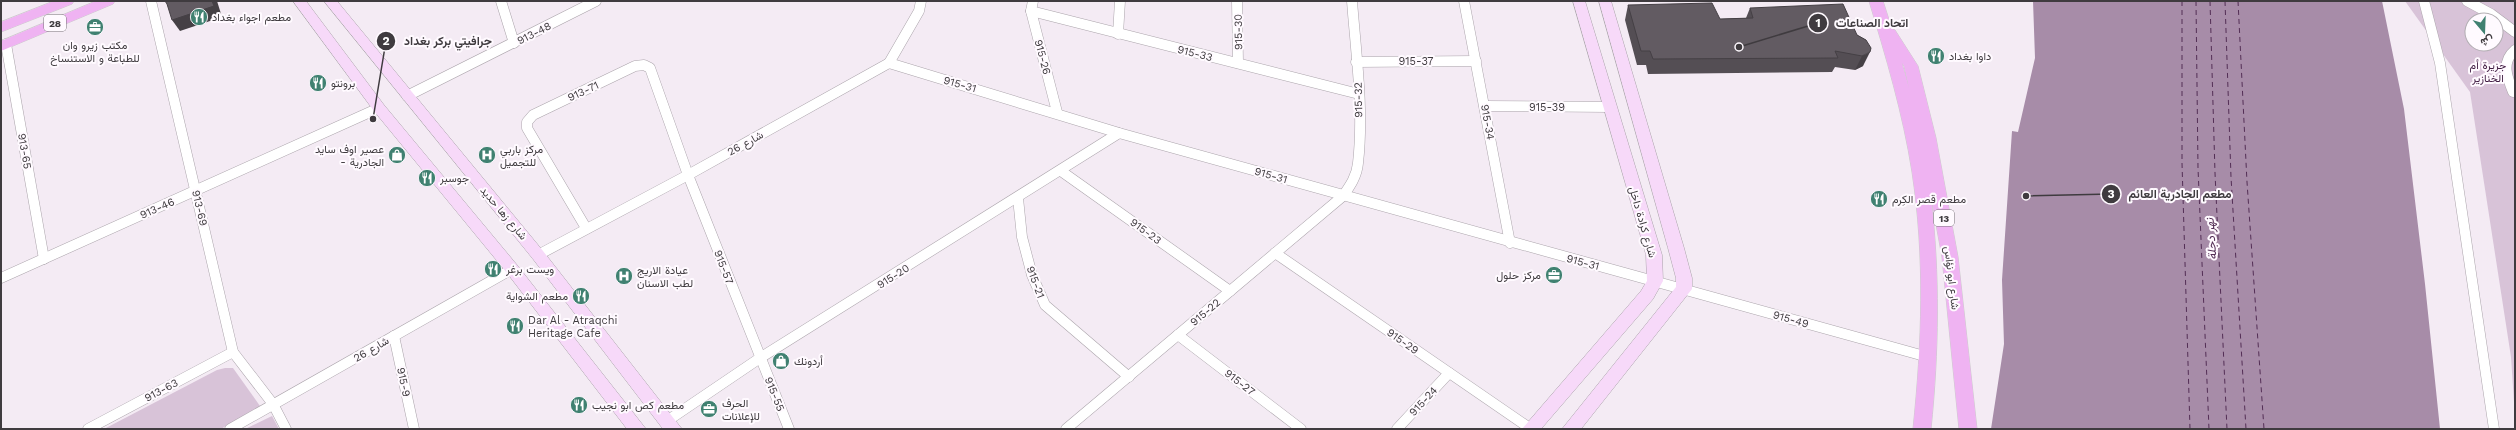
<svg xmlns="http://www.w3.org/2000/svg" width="2516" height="430" viewBox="0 0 2516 430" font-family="'Work Sans',Vazirmatn,sans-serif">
<rect width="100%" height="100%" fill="#f4ebf4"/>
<!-- green -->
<g fill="#d8c3d8" fill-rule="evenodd">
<path d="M2405,1H2515V417L2511,357L2470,92ZM2472,20H2496V44H2472Z"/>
<polygon points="225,368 233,368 260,406 221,429 104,429 217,370"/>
<polygon points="272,416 279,429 245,429"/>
</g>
<!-- water -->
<polygon fill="#a78ca8" points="2033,1 2382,1 2404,109 2425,284 2440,429 1991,429 2004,344 2002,280 2012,131 2018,132 2035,58"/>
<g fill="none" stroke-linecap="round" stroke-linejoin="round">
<!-- ferry -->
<g stroke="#532e55" stroke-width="1" stroke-dasharray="5 4" stroke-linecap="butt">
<polyline points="2182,1 2182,163 2190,429"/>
<polyline points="2196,1 2198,168 2209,429"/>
<polyline points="2210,1 2215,173 2227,429"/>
<polyline points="2225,1 2231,177 2246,429"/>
<polyline points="2238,1 2247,182 2264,429"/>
</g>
<defs>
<g id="street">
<polyline points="151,1 233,352 273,404 286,429"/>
<polyline points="501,1 514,43"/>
<polyline points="1033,1 1031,11 1057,112"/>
<polyline points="1237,1 1238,63"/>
<polyline points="1464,1 1510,243"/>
<polyline points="2424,1 2440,63 2494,429"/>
<polyline points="2467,1 2491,14 2515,32"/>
<polyline points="1031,11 1359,94"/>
<polyline points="1118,34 1120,1"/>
<polyline points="6,44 44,259"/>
<polyline points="1356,62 1476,61"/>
<polyline points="889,63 1119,133 1928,357"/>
<path d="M2513,92C2507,77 2501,62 2515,50"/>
<polyline points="407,96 596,1"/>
<polyline points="1485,106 1609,107"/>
<polyline points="1061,171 1230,291"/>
<polyline points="1018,198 1022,237 1032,275 1045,305 1129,377"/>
<polyline points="586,228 527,128 527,122 533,115 635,66 644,65 650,68 688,175 789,429"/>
<polyline points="1275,253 1531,429"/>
<polyline points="538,255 688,175 889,63 919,11 921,1"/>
<polyline points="1,278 379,108"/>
<polyline points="1178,335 1301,429"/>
<polyline points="394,336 414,429"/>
<polyline points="667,421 760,358 1119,133"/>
<polyline points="88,429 233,352"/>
<polyline points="230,429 512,269"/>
<path d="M1066,429L1343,196C1350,186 1357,176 1358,163C1364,110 1356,54 1352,1"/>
<polyline points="1397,429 1449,373"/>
</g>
<g id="secondary">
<polygon points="293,1 306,1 384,105 517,265 646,429 627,429 507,273 374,111"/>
<polygon points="324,1 337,1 543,251 682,429 663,429 533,259"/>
<polygon points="1573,1 1585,1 1662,255 1663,281 1653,299 1541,429 1522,429 1641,291 1647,281 1646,255"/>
<polygon points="1599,1 1611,1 1684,248 1692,278 1692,289 1581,429 1562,429 1676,287 1676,278 1668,248"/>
</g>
<g id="primary">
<polygon points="54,1 74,1 72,4 1,32 1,22"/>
<polygon points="96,1 115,1 113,4 1,51 1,41"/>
<path d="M1869,1H1883L1892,29L1895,30L1918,66L1936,138L1958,257L1977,429H1959L1942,257L1931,197C1940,275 1939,351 1931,429H1913C1922,343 1925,257 1912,172C1903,114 1886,57 1869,1ZM1902,63L1904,66L1909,88Z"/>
</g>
</defs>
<!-- street casing -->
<use href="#street" stroke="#aba4ab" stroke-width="11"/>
<!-- secondary casing -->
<use href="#secondary" stroke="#aba4ab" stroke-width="1"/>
<!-- primary casing -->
<use href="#primary" stroke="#cdcccd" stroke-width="1"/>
<!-- street -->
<use href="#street" stroke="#fff" stroke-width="10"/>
<!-- secondary -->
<use href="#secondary" fill="#f7d9f9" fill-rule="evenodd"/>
<!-- primary -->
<use href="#primary" fill="#efb3f2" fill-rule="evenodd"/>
</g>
<!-- wall -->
<polygon fill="#544e54" points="1628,5 1720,19 1746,18 1750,8 1857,35 1866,40 1863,66 1855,70 1835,67 1832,72 1648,74 1646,65 1637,65 1625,20"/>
<!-- shaded-wall -->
<g fill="#454045">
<polygon points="212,1 217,1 222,17 180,31 172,20"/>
<polygon points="1870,52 1863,66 1855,70 1862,56"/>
</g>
<!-- building -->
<g fill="#625b62" stroke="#454045">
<polygon points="165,1 212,1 214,6 172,20 167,4"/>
<polygon points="1712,3 1720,19 1753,18 1750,8 1843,4 1857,35 1866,40 1871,48 1870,52 1862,56 1835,51 1838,58 1653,59 1650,51 1641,51 1628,5"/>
</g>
<!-- icons -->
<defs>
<symbol id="restaurant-disc" viewBox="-11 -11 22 22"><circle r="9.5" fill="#408171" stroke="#fffaff"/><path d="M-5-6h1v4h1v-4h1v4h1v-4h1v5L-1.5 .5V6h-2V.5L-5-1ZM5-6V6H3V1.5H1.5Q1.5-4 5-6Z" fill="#fff"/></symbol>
<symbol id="office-disc" viewBox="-11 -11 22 22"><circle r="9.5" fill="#408171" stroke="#fffaff"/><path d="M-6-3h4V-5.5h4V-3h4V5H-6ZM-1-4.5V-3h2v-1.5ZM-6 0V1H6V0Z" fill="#fff"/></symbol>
<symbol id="shop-disc" viewBox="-11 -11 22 22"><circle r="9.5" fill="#408171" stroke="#fffaff"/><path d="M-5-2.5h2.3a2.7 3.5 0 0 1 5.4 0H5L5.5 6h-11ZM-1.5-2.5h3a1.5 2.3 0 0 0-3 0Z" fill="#fff"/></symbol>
<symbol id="hospital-disc" viewBox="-11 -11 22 22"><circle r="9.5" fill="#408171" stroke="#fffaff"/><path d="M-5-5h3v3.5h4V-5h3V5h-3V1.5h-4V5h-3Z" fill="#fff"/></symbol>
</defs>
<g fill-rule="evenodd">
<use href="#restaurant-disc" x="189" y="7" width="20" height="20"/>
<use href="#office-disc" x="85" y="17" width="20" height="20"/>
<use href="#restaurant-disc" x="1926" y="46" width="20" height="20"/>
<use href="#restaurant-disc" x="308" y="73" width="20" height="20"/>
<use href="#shop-disc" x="387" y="145" width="20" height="20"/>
<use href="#hospital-disc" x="477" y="145" width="20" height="20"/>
<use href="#restaurant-disc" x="417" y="168" width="20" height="20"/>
<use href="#restaurant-disc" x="1869" y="189" width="20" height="20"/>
<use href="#restaurant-disc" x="483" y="259" width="20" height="20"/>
<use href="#office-disc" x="1544" y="265" width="20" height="20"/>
<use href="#hospital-disc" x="614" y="266" width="20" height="20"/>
<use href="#restaurant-disc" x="571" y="286" width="20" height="20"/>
<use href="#restaurant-disc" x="505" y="316" width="20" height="20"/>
<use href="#shop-disc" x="771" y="351" width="20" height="20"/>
<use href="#restaurant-disc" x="569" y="395" width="20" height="20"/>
<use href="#office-disc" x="699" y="399" width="20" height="20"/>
</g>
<g text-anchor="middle" stroke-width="4" stroke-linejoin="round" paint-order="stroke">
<!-- shield labels -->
<g fill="#fffaff" stroke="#797479" stroke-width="1">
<rect x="44" y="15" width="22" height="16" rx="3"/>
<rect x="1934" y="210" width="20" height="16" rx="3"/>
</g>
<g font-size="10" font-weight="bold" fill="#3f3b3f">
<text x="55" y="27">28</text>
<text x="1944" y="222">13</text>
</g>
<!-- poi labels -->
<g font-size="11" fill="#3f3b3f" stroke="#fffaff" text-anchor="start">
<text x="212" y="21">مطعم اجواء بغداد</text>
<text x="95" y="49" text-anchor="middle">مكتب زيرو وان<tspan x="95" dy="13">للطباعة و الاستنساخ</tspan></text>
<text x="1949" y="60">داوا بغداد</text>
<text x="331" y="87">برونتو</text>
<text x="384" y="153" text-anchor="end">عصير اوف سايد<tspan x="384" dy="13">- الجادرية</tspan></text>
<text x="500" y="153">مركز باربي<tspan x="500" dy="13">للتجميل</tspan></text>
<text x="440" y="182">جوسبر</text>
<text x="1892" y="203">مطعم قصر الكِرم</text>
<text x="506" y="273">ويست برغر</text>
<text x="637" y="274">عيادة الاريج<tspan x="637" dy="13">لطب الاسنان</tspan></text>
<text x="1541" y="279" text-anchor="end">مركز حلول</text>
<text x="568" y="300" text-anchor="end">مطعم الشواية</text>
<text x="528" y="324">Dar Al - Atraqchi<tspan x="528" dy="13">Heritage Cafe</tspan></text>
<text x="794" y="365">أردونك</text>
<text x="722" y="407">الحرف<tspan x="722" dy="13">للإعلانات</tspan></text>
<text x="592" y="409">مطعم كص ابو نجيب</text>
</g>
<!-- street labels -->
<g font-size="11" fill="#3f3b3f" stroke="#fffaff">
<text transform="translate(1238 32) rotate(-91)" y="4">915-30</text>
<text transform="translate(534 33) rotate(-27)" y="4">913-48</text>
<text transform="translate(1195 53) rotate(14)" y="4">915-33</text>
<text transform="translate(1043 57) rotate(75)" y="4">915-26</text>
<text x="1416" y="65">915-37</text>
<text transform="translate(960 84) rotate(16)" y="4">915-31</text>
<text transform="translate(583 91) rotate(-25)" y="4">913-71</text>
<text transform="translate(1358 100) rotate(-91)" y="4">915-32</text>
<text x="1547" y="111">915-39</text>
<text transform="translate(1488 122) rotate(80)" y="4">915-34</text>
<text transform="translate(745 143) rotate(-29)" y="4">شارع 26</text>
<text transform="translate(25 151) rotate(80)" y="4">913-65</text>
<text transform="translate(1271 175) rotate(16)" y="4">915-31</text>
<text transform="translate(157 208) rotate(-24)" y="4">913-46</text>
<text transform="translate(200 208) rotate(77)" y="4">913-69</text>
<text transform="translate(504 213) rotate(50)" y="4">شارع زها حديد</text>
<text transform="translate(1643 222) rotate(74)" y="4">شارع كرادة داخل</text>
<text transform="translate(1146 231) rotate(36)" y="4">915-23</text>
<text transform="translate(1583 262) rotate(15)" y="4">915-31</text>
<text transform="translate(724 267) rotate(69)" y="4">915-57</text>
<text transform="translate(893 276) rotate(-32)" y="4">915-20</text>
<text transform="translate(1952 278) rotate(83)" y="4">شارع ابو نؤاس</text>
<text transform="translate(1036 282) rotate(70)" y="4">915-21</text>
<text transform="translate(1205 312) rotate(-40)" y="4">915-22</text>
<text transform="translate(1791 319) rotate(16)" y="4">915-49</text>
<text transform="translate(1403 341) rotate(35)" y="4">915-29</text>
<text transform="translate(371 349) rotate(-30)" y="4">شارع 26</text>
<text transform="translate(404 382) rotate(78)" y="4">915-9</text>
<text transform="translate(1240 382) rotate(38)" y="4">915-27</text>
<text transform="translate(161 390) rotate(-28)" y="4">913-63</text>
<text transform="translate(775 394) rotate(68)" y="4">915-55</text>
<text transform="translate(1423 401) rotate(-47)" y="4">915-24</text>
</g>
<!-- park labels -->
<g font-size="11" fill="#3e1a40" stroke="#fffaff">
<text x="2488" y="69">جزيرة أم<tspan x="2488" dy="13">الخنازير</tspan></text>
</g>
<!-- water labels -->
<g font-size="12" font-style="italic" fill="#532e55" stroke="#fffaff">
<text transform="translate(2211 239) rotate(-94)" y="4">نهر دجلة</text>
</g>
</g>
<!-- callouts -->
<path fill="none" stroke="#3f3b3f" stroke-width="1.5" d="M1739 47L1818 23M373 119L386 41M2026 196L2111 194"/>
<g fill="#3f3b3f" stroke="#fffaff" stroke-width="1.5">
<circle cx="1739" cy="47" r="4"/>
<circle cx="373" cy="119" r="4"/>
<circle cx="2026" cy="196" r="4"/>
<circle cx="1818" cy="23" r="10"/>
<circle cx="386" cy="41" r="10"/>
<circle cx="2111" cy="194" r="10"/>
</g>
<g font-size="12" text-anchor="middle" font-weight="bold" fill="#fff">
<text x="1818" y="27">1</text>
<text x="386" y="45">2</text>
<text x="2111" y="198">3</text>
</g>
<g font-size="12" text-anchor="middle" font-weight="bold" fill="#3f3b3f" stroke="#fffaff" stroke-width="4" stroke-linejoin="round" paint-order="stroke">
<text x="1872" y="27">اتحاد الصناعات</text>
<text x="448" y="45">جرافيتي بركر بغداد</text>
<text x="2180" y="198">مطعم الجادرية العائم</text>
</g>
<!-- border -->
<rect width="2516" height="430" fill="none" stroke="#3f3b3f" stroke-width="4"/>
<!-- north arrow -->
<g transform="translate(2484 32) rotate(161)"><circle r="19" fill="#fffaff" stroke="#b2aeb2"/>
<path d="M0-3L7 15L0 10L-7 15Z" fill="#408171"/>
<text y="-6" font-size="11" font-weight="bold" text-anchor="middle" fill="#3f3b3f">ش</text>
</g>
</svg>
